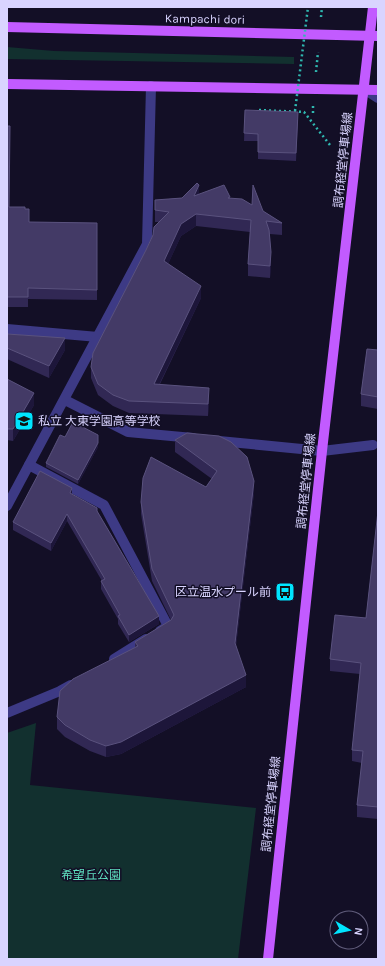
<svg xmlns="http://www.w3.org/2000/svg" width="385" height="966" viewBox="0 0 385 966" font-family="Karla,'Noto Sans JP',sans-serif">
<rect width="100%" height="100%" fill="#130f26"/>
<!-- green -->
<g fill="#12302f">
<polygon points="7,47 54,51 294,57 294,64 7,59"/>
<polygon points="36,723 30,785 256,808 238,959 7,959 7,733"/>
</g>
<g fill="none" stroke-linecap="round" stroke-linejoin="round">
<!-- path -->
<g stroke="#2fb8b0" stroke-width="2.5" stroke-dasharray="2 3" stroke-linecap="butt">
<polyline points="321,17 322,7"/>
<polyline points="316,72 318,52"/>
<polyline points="259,110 304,112 330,145"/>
<polyline points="313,113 313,105"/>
</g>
<!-- minor -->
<g stroke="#3d3a85" stroke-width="10">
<polyline points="364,89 378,98"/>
<polyline points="7,329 98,337"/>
<polyline points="65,400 128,432 193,438"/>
<polyline points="219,441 322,451 373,445"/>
<polyline points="29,465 104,505 168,626 160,631"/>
<polyline points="7,506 147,244 151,86"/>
<polyline points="114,659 146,639"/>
<polyline points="7,713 60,691 71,685"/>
</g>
<!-- major -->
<g stroke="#c25bff" stroke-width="10">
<polyline points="7,27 378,36"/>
<polyline points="7,84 378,90"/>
<polyline points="268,959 322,451 373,7"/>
</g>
<!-- path-bridge -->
<polyline stroke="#2fb8b0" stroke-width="2.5" stroke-dasharray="2 3" stroke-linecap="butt" points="295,111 308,7"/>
</g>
<!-- wall -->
<g fill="#312854">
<polygon points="245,110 298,120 296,161 258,159 258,141 244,141"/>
<polygon points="7,126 9,207 25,209 29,222 97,223 97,300 28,299 28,307 7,307"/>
<polygon points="199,194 230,198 263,211 282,223 282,235 270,234 271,264 270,278 248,276 248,264 250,232 196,226 181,236 168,264 201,298 160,384 209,399 208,416 129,413 113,406 98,395 91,378 91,367 159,222 155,222 155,200 182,198"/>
<polygon points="7,334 65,350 49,378 7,359"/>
<polygon points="378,350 378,409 361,406 361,394"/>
<polygon points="7,379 34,405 13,441 7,440"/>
<polygon points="65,437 98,447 78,484 46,467 46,463"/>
<polygon points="175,440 254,493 236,646 246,687 121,754 106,757 90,751 65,737 57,729 57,717 135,647 135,642 171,620 152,581 141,514 141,502 206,487 212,479 175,452"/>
<polygon points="72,495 97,511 159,624 129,642 118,624 118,619 101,589 101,581 102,581 67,521 51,551 13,530 13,522"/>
<polygon points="378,511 378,819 357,817 357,805 362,763 352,761 352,750 360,674 330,671 330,659 366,618"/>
</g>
<!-- shaded-wall -->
<g fill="#1d163a">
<polygon points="199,185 199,196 194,196"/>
<polygon points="196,214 196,226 181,236 164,273 164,261 181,224"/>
<polygon points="271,252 271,264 270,278 270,266"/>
<polygon points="201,286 201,298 154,395 154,384"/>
<polygon points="65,338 65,350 49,378 49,366"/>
<polygon points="209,388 209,399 208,416 208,404"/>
<polygon points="34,393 34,405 13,441 13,429"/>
<polygon points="98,443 98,447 78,484 78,480"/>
<polygon points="254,481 254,493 235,654 235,643"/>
<polygon points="72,488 72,495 70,493"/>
<polygon points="67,514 67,521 51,551 51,543"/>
<polygon points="159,616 159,624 129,642 129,635"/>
<polygon points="246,675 246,687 121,754 106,757 106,746"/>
</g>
<!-- building -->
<g fill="#433a66" stroke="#5a527e">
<polygon points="245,110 298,112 296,153 258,152 258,134 244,133"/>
<polygon points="7,126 10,126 9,207 25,207 25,209 29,209 29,222 97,223 97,290 28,288 28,297 7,297"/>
<polygon points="197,183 199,185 194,196 224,185 230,197 228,198 242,199 252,205 253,185 263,211 282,223 266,221 269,230 271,252 270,266 248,264 251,220 196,214 181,224 164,261 201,286 154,384 209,388 208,404 129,401 113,395 98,384 91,367 93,353 146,250 153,235 154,227 169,212 155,210 155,200 182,198"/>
<polygon points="7,334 65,338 49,366 7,348"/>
<polygon points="367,349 378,350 378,397 361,394"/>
<polygon points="7,379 34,393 13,429 7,429"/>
<polygon points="73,422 98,435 98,443 78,480 46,463 60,435 65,437"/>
<polygon points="187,433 219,436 231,442 247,457 254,481 235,643 246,675 121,742 106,746 90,740 65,725 57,717 60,691 73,679 138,646 135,642 171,620 174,615 152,569 141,502 143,478 151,457 206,487 217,471 175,440"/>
<polygon points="40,471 72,488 70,493 97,508 97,511 159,616 129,635 118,616 120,615 101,581 105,579 67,514 51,543 13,522"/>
<polygon points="378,511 378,807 357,805 363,751 352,750 361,663 330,659 335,615 366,618"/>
</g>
<!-- icons -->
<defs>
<symbol id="school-square" viewBox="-11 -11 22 22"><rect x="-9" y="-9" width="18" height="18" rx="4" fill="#00e5ff" stroke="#130f26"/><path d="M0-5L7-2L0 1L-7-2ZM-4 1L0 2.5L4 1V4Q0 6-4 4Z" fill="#111"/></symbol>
<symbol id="bus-square" viewBox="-11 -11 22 22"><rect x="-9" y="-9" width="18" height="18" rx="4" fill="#00e5ff" stroke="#130f26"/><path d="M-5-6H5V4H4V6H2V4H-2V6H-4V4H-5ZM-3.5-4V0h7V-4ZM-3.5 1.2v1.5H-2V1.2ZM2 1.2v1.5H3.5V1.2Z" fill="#111"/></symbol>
</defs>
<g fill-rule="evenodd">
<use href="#school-square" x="13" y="410" width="22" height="22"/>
<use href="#bus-square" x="274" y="581" width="22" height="22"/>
</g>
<g text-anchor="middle" stroke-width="3" stroke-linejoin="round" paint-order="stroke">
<!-- street labels -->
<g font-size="12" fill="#d9d4ff" stroke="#130f26">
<text transform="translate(205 19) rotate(1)" y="4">Kampachi dori</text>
<text transform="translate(343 160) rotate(-84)" y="4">調布経堂停車場線</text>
<text transform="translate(306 481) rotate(-84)" y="4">調布経堂停車場線</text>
<text transform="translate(271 804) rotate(-84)" y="4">調布経堂停車場線</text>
</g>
<!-- poi labels -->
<g font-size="12" fill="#d9d4ff" stroke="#130f26" text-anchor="start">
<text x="38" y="425">私立 大東学園高等学校</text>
<text x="271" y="596" text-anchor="end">区立温水プール前</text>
</g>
<!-- park labels -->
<g font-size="12" fill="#5fe0c0" stroke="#130f26">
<text x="91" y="879">希望丘公園</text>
</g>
</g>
<!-- border -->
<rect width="385" height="966" fill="none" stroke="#d9d4ff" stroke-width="16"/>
<!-- north arrow -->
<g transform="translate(349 930) rotate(99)"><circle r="19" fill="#130f26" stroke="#625e7d"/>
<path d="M0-3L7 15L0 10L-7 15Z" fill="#00e5ff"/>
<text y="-6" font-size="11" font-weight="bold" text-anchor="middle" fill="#d9d4ff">N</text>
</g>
</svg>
